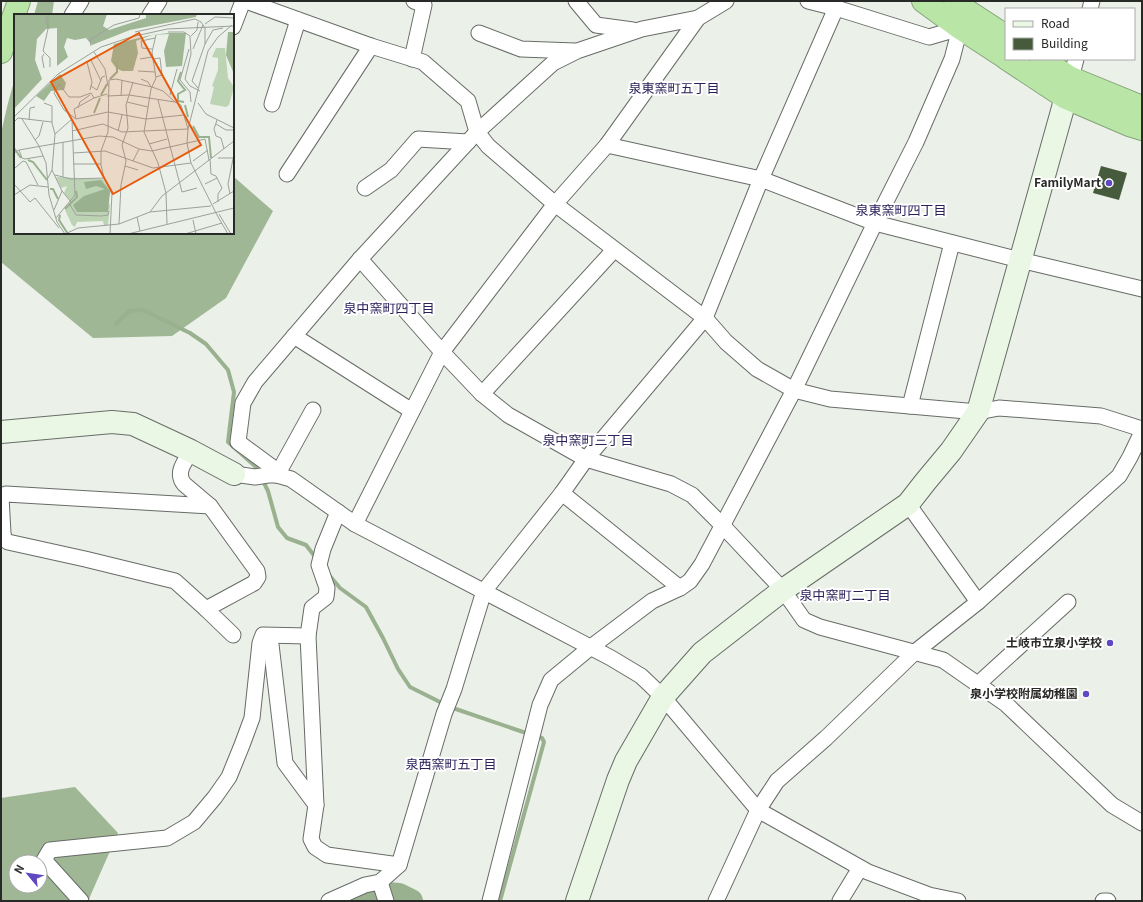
<svg xmlns="http://www.w3.org/2000/svg" width="1143" height="902" viewBox="0 0 1143 902" font-family="Georgia,'Noto Sans JP',serif">
<rect width="100%" height="100%" fill="#ebf0e9"/>
<!-- forest -->
<g fill="#9fb795" fill-rule="evenodd">
<polygon points="38,1 54,1 52,15 34,15"/>
<polygon points="15,78 15,233 233,233 233,176 273,211 226,298 172,336 93,338 1,262 1,133 8,103"/>
<path d="M75,787L118,833L88,901H1V798ZM16,862H40V886H16Z"/>
</g>
<g fill="none" stroke-linecap="round" stroke-linejoin="round">
<!-- stream -->
<g stroke="#99b18f" stroke-width="4">
<polyline points="116,324 129,311 143,310 190,333 206,344 228,370 234,392 228,442 256,467 259,473"/>
<polyline points="262,479 268,491 278,527 287,538 306,545 316,558"/>
<polyline points="329,575 340,588 366,607 383,638 398,669 410,687 444,704"/>
<polyline points="450,707 529,734"/>
<polyline points="500,901 544,742 542,738 535,736"/>
</g>
<!-- river -->
<polyline stroke="#99b18f" stroke-width="24" points="349,901 365,892 399,895 411,901"/>
</g>
<!-- building -->
<polygon fill="#455b3c" points="1101,166 1127,173 1119,200 1093,193"/>
<g fill="none" stroke-linecap="round" stroke-linejoin="round">
<defs>
<g id="street">
<polyline points="246,1 371,46 423,62 468,101 477,132 488,146 555,204 705,318 726,342 757,369 794,390 830,399 910,406 978,412 999,408 1101,416 1142,429"/>
<polyline points="576,1 596,25 633,30"/>
<polyline points="1090,9 1092,1"/>
<polyline points="72,15 81,1"/>
<polyline points="150,15 159,1"/>
<polyline points="233,27 243,1"/>
<polyline points="479,33 521,49 575,51"/>
<polyline points="412,59 424,5 414,1"/>
<polyline points="1071,78 1076,59"/>
<polyline points="272,104 298,20"/>
<polyline points="607,145 761,179 875,223 1020,260 1142,289"/>
<polyline points="287,174 371,46"/>
<polyline points="365,188 391,170 418,139 468,142"/>
<polyline points="360,259 442,352 482,394 508,415 586,459 671,484 692,495 722,525 783,590 804,620 820,627 943,660 1006,704 1112,805 1142,823"/>
<polyline points="294,336 412,411"/>
<polyline points="482,394 614,250"/>
<polyline points="910,406 952,243"/>
<path d="M191,451C185,462 175,472 184,484L210,506L257,571L258,577L254,583L206,609"/>
<polyline points="234,474 255,477 268,475 277,475 291,479 355,524 611,658 641,676 663,697 758,810 868,872 929,895 958,901"/>
<polyline points="277,475 272,467 238,442 243,403 255,382 360,259 477,132 553,63 577,51 642,29 698,18"/>
<polyline points="277,475 313,410"/>
<polyline points="562,493 680,588"/>
<polyline points="908,504 978,602"/>
<polyline points="210,506 6,494 1,497 3,533 4,539 8,542 85,559 175,581 206,609 233,635"/>
<polyline points="338,512 323,549 319,565 327,588 326,597 312,608 308,636 316,805 311,839 315,847 327,855 399,865"/>
<polyline points="355,524 442,352 555,204 607,145 698,18 726,1"/>
<polyline points="270,636 285,763 316,805"/>
<polyline points="978,684 1068,602"/>
<polyline points="380,882 386,901"/>
<polyline points="81,901 44,860 50,850 167,838 194,822 215,797 229,777 242,745 252,718 260,643 263,635 308,636"/>
<polyline points="329,901 365,885 380,882 399,865 444,714 454,689 484,591 562,493 586,459 705,318 761,179 836,8"/>
<polyline points="490,901 540,705 551,680 591,647 652,601 680,588 690,581 702,564 794,390 875,223 916,142 952,59 960,28 929,37 836,8 808,1"/>
<polyline points="716,901 758,810 777,781 826,738 915,652 978,602 1119,476 1130,457 1142,432"/>
<polyline points="840,901 860,868"/>
<polyline points="1103,901 1108,901"/>
</g>
<g id="secondary">
<polyline points="1,432 112,422 133,424 191,451 234,474"/>
<polyline points="577,901 618,780 626,761 663,697 702,653 783,590 908,504 926,481 951,451 978,412 1071,79"/>
</g>
<g id="highway">
<polyline points="923,1 960,28 1006,58"/>
<polyline points="955,1 966,10 1006,36"/>
<polyline points="1,52 19,1"/>
<polyline points="1007,59 1066,98 1129,125 1142,129"/>
<polyline points="1041,59 1071,78 1142,107"/>
</g>
</defs>
<!-- street casing -->
<use href="#street" stroke="#686c67" stroke-width="17"/>
<!-- secondary casing -->
<use href="#secondary" stroke="#686c67" stroke-width="24"/>
<!-- highway casing -->
<use href="#highway" stroke="#86a47a" stroke-width="24"/>
<!-- street -->
<use href="#street" stroke="#fff" stroke-width="15"/>
<!-- secondary -->
<use href="#secondary" stroke="#eaf7e5" stroke-width="22"/>
<!-- highway -->
<use href="#highway" stroke="#b9e5a7" stroke-width="22"/>
</g>
<!-- markers -->
<g fill="#5f48c1" stroke="#fff" stroke-width="1.5">
<circle cx="1109" cy="183" r="4"/>
<circle cx="1110" cy="643" r="4"/>
<circle cx="1086" cy="694" r="4"/>
</g>
<g text-anchor="middle" stroke-width="4" stroke-linejoin="round" paint-order="stroke">
<!-- poi labels -->
<g font-size="12" font-weight="bold" fill="#282a27" stroke="#fff" text-anchor="end">
<text x="1101" y="187">FamilyMart</text>
<text x="1102" y="647">土岐市立泉小学校</text>
<text x="1078" y="698">泉小学校附属幼稚園</text>
</g>
<!-- neighbourhood labels -->
<g font-size="13" fill="#2a205a" stroke="#fff">
<text x="674" y="93">泉東窯町五丁目</text>
<text x="901" y="215">泉東窯町四丁目</text>
<text x="389" y="313">泉中窯町四丁目</text>
<text x="588" y="445">泉中窯町三丁目</text>
<text x="845" y="600">泉中窯町二丁目</text>
<text x="451" y="769">泉西窯町五丁目</text>
</g>
</g>
<!-- overview -->
<g transform="translate(14 14)">
<rect width="220" height="220" fill="#ebf0e9"/>
<path d="M202,34H211L214,64L220,73L215,91L212,93L196,90L200,73L198,72L204,56V44L198,43ZM42,163L89,165L97,178L94,185L96,192L94,211L90,212L89,207L63,208L61,213L58,211L51,196L58,189L50,179L53,172L47,174Z" fill="#bcd4b3"/>
<path d="M0,0H93L89,12L95,16L132,4V0H183L182,3L116,16L78,31L72,24L61,26L53,24L50,33L54,43L43,52V14L32,15L23,25L21,46L28,65L0,95ZM214,18H220V60L212,41ZM155,19H172L168,52L152,53L150,37L155,20L138,21L122,27L124,39L119,57H108L102,54L97,47L100,30L137,21ZM46,60L52,69L50,76L37,77L30,87L22,82Z" fill="#9fb795"/>
<path d="M87,166L96,177L94,198H63L59,191L70,182L91,175L82,172L72,175L70,168Z" fill="#99b18f"/>
<path fill="none" stroke="#99b18f" stroke-width="2" d="M34,0L35,14M167,58L164,67L171,76L164,80V87L170,88M96,65L103,58V50L100,48M87,81L93,70M171,91L174,103M80,99L86,84M179,112L185,123H195L197,144M0,134L7,144M14,146L19,148L33,166M36,175H39L44,185M51,195L63,183L62,177M46,201L45,206L54,220"/>
<path fill="none" stroke="#9da19b" stroke-width="1" d="M32,3L34,15L29,37L36,44V53M191,10L201,3L220,4M121,18L181,5L187,8L191,14V30M154,18H170L176,22L177,40L171,65L176,72L186,77M142,21L138,38L142,64L137,75L130,118L144,149L152,179L153,210M177,22L183,16L184,8M77,32L76,26L100,11L125,4L126,0M138,35L128,34L127,27L141,24M175,35L166,66L176,78L177,88M179,35L189,11M80,38L91,55L94,72M30,40L28,43L30,54M126,45L138,43M139,45L146,44L148,61L142,63M124,57L141,58M127,65L134,68L137,73M77,72L83,76L88,63L91,62M184,74L178,67L191,30L199,16L209,14M76,76L78,68L73,48L77,46L87,67M156,81L163,55M107,82L108,66M80,84L77,79L66,83H55L45,70L40,79L50,96L62,105L94,98L132,105L170,101M144,86L168,178L183,174M113,88L134,93M30,89L38,92V109L41,120L38,156L34,164M184,89L192,100L220,114M64,94L66,88L76,81M0,103L44,60L87,33L117,23L153,15L220,12M8,105L25,132L32,149L35,181L43,208L51,220M62,105L60,95L80,84L93,80M15,106L16,94L21,93M203,106L200,115L202,122L207,124L210,135M0,108L4,104L38,108M202,110L212,116H220M58,117L89,110L108,118L174,115L167,91L161,88L115,81L93,82M104,117L108,101M41,120L58,105M21,126L25,122L29,108M49,128V163M135,130L153,125M5,136L8,144L11,145L29,142M0,139L5,136L85,122L99,123L125,135L138,137L191,125L195,146M59,139L91,137L139,154L177,149M204,144H219M196,145L197,160L202,162L208,174L204,180V188M119,147L125,135M179,147L194,136M59,150H87M111,152L124,156M1,154L9,147L12,148L24,171M38,156L48,177L57,188M41,161L57,165L90,164M0,170L16,188L21,184L45,214M191,170L203,164M216,180L214,170L220,140M0,181L16,171L34,173M55,189L62,201L87,202L94,201L95,197M199,190L220,177M40,196L48,177M136,198L148,182L220,127M205,200L217,220M203,201L214,220M203,201L177,149L173,129L174,115L194,37L204,23L218,11M123,203L126,217M42,204L61,181L58,106M179,206L182,220M105,210L107,171L112,147L108,131L114,114L112,91L119,68M51,220L64,214L105,210L136,198L197,192M96,220L98,179L90,164L87,151V137L94,118L95,66L102,65L138,73L149,77L161,88M114,220L220,194M171,220L208,209"/>
<path fill="#e8590c" fill-opacity="0.15" stroke="#e8590c" stroke-width="2" d="M125,19L187,131L99,180L37,68Z"/>
<rect width="220" height="220" fill="none" stroke="#282a27" stroke-width="2"/>
</g>
<!-- border -->
<rect width="1143" height="902" fill="none" stroke="#282a27" stroke-width="4"/>
<!-- legend -->
<rect x="1005" y="8" width="130" height="52" fill="#ffffff" stroke="#a9aaa9"/>
<rect x="1013" y="21" width="20" height="6" fill="#eaf7e5" stroke="#a9aaa9"/>
<text x="1041" y="28" font-size="12" fill="#282a27">Road</text>
<rect x="1013" y="38" width="20" height="12" fill="#455b3c" stroke="#a9aaa9"/>
<text x="1041" y="48" font-size="12" fill="#282a27">Building</text>
<!-- north arrow -->
<g transform="translate(28 874) rotate(299)"><circle r="19" fill="#ffffff" stroke="#a9aaa9"/>
<path d="M0-3L7 15L0 10L-7 15Z" fill="#5f48c1"/>
<text y="-6" font-size="11" font-weight="bold" text-anchor="middle" fill="#282a27">N</text>
</g>
</svg>
